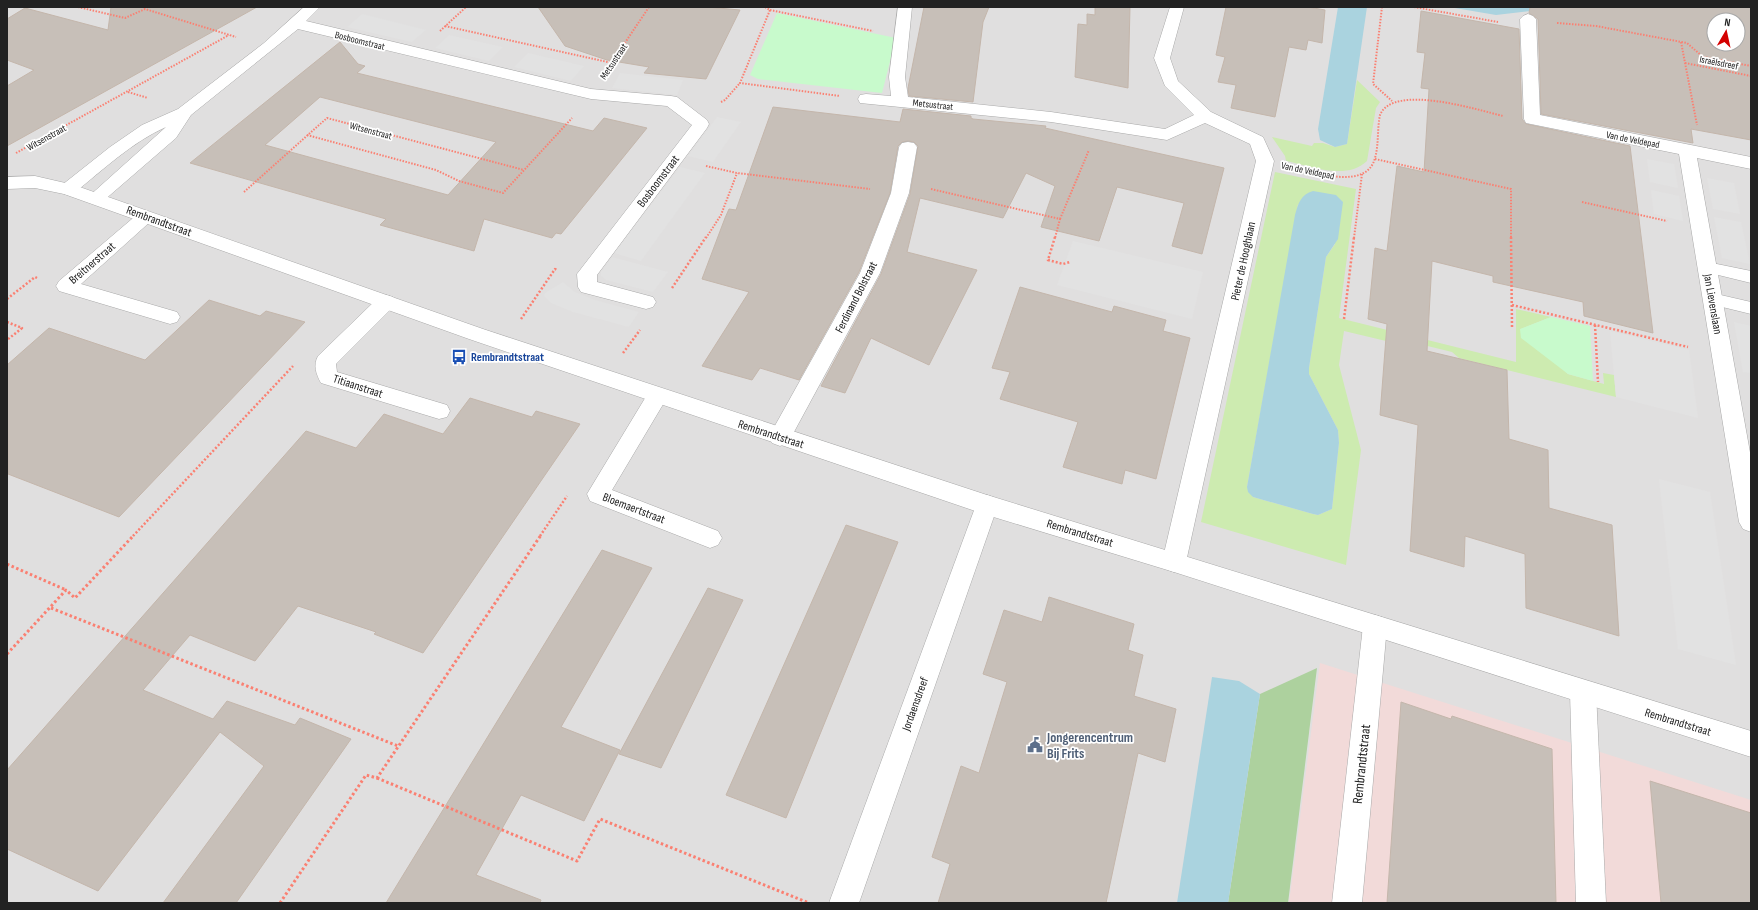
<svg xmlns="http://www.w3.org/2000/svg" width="1758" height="910" viewBox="0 0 1758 910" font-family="'Sofia Sans Condensed',sans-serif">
<rect width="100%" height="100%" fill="#f2efe9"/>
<!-- residential -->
<path fill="#e0dfdf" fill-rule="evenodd" d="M7,7H1751V903H7ZM1714,20H1738V44H1714Z"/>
<!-- commercial -->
<polygon fill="#f2dad9" points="1320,663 1751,800 1751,903 1289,903"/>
<!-- grass -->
<g fill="#cdebb0" fill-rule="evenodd">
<path d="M1357,80L1380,102L1376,108L1367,161C1346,181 1311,166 1286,161L1285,156L1272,137L1312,146L1314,143H1323L1335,147L1347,144Z"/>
<path d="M1275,172L1356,189L1339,318L1516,362V309L1551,317L1521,329L1568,374L1604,384L1603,373L1614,375L1616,397L1459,358L1452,352L1399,339L1386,341L1344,331L1339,365L1361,450L1346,565L1201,522ZM1298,204L1335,244L1326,257L1309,368V374L1338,430L1339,443L1332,509L1318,515L1313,514L1253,497L1247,487Z"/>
</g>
<!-- forest -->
<polygon fill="#add19e" points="1317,668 1288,903 1228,903 1260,694"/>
<!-- park -->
<g fill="#c8facc">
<polygon points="777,13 896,38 882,93 758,79 750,75"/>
<polygon points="1551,317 1590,326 1593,381 1568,374 1521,338 1520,329"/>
</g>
<!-- parking -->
<g fill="#e2e2e2">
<polygon points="362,14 426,30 412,42 347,27"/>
<polygon points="449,35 503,47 489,61 435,48"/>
<polygon points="528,53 584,66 571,81 514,67"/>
<polygon points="620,73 683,80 677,95 612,88"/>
<polygon points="717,117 741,122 713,162 688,156"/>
<polygon points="1647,159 1674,164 1678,188 1650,182"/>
<polygon points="680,167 705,173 641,261 614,253"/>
<polygon points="1707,178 1734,183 1740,214 1713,209"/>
<polygon points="1651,190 1679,196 1683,221 1654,214"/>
<polygon points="1714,217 1741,222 1750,264 1722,258"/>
<polygon points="1073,241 1203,272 1192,319 1057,285"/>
<polygon points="612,257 668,272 653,292 606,280 601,276 601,272"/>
<polygon points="563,282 575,292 595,300 639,312 629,327 573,312 551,303 544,296 545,293"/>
<polygon points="1734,322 1751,326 1751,373 1743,372"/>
<polygon points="1610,331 1689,350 1698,418 1616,397"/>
<polygon points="1659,479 1710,492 1736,665 1678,649"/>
</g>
<!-- water -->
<g fill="#aad3df">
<polygon points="1338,7 1367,7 1347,144 1335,147 1320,140 1318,129"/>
<polygon points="1449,7 1562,7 1714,44 1738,44 1751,61 1539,10 1496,15"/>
<path d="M1313,191L1336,195L1343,202L1338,239L1326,257L1309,368V374L1338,430L1339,443L1332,509L1318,515L1313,514L1253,497L1248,492L1247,487L1295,215C1298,204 1301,194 1313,191Z"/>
<polygon points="1212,677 1239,681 1260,694 1228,903 1177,903"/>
</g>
<!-- building -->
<g fill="#c7bfb8" stroke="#c4b6ab" fill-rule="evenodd">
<polygon points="111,7 257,7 7,146 7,86 34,70 7,60 7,19 25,8 108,30"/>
<polygon points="538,7 707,7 740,10 706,79 644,73 649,67 607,60 565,46"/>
<polygon points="924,7 989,7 983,22 973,102 909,96 908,88"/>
<polygon points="1095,7 1130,7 1128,88 1075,77 1078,24 1087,25 1087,14 1095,15"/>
<polygon points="1226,7 1308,7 1325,10 1322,43 1308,40 1306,50 1289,47 1275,117 1231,108 1236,85 1218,82 1225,57 1216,55"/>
<path d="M1530,7H1751V140L1691,129L1693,143L1541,114L1538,19L1529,13ZM1714,20H1738V44H1714Z"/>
<polygon points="1421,11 1519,29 1522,119 1526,124 1630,146 1653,333 1584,316 1583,302 1493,282 1493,276 1432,261 1427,351 1507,370 1509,439 1548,450 1549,508 1612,525 1619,636 1526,608 1525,554 1465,536 1464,567 1410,551 1418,425 1380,415 1387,324 1368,319 1375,248 1387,251 1397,166 1424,172 1429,89 1421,88 1425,53 1417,52"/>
<path d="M340,42L358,64L365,66L357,73L593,131L604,118L647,128L561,234L556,233L552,238L484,219L474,251L380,225L386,219L190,163ZM320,97L496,142L448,195L265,145Z"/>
<polygon points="773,107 900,122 903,109 971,116 971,118 973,119 1046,126 1045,128 1224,168 1202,254 1172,246 1184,203 1117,187 1099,241 1041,227 1055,186 1026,173 1003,218 920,198 907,252 977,270 929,365 871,338 845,393 821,386 881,274 910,194 918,146 914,142 908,141 902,142 898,146 890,193 859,272 799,380 760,368 752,380 702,366 749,292 702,279 725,218 729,209 736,210"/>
<polygon points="1020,287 1112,312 1114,306 1166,320 1163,331 1190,338 1156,479 1125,470 1122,484 1063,467 1078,422 1000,399 1010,372 992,368"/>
<polygon points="209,300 260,316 266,311 305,322 119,517 8,474 7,365 49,328 145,360"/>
<polygon points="470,398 532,417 536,411 580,424 423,653 374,634 376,632 298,606 255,661 190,635 143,690 213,719 227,701 295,725 300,718 351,739 236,903 163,903 264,766 220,732 98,891 7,849 7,770 306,431 356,448 384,414 443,434"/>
<polygon points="846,525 898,542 786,818 726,795"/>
<polygon points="602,550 652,568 561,727 620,750 584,821 521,795 476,875 541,900 540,903 386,903"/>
<polygon points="708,588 743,600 661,768 619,754"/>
<polygon points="1049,597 1134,624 1128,650 1143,655 1134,696 1176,709 1165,762 1138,753 1106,903 938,903 950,864 932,857 961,766 979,773 1007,682 983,674 1004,610 1042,622"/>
<polygon points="1401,702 1451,719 1452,716 1552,749 1556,903 1387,903"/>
<polygon points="1650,781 1751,813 1751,903 1661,903"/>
</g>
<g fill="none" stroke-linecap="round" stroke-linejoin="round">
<defs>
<g id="service">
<polygon points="1707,262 1751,271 1751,283 1702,271 1699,267 1702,263"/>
<polygon points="1712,293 1751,302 1751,314 1706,303 1704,299 1706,295"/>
</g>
<g id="minor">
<path d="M304,7H320L306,21L591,89L671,96L677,97L707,120L709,124L707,128L597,275V282L653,297L656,302L653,307L646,309L581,292L578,287L577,274L692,125L667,106L591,99L298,29L191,115L176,138L102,202L96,204L90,202L87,198L166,127C132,142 103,170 74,193L68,195L62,193L59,189L62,185L110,147L142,125L178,109L264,43Z"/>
<polygon points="898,7 912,7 905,77 908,97 1051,112 1165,129 1194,115 1165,86 1154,58 1170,7 1184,7 1170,58 1178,81 1211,112 1263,137 1274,161 1186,562 1182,569 1174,572 1166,569 1162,562 1256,161 1250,144 1205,123 1167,140 1051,122 860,103 858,99 860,95 866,94 891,96 889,77"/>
<polygon points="1528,14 1533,16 1536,19 1540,115 1751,157 1751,169 1697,158 1751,458 1751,532 1743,529 1739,522 1679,154 1526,123 1524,119 1520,19 1523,16"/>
<polygon points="908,142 914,143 917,147 909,193 880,273 788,443 780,446 772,443 769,437 772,431 860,273 891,193 899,147 902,143"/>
<polygon points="145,211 151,213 154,217 151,221 81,284 177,312 180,317 177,322 170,324 59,291 56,286 59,281 139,213"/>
<path d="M386,295L393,297L396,302L393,307L336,364L337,372L447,405L450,411L447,417L439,419L321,383C316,374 313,365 318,356L379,297Z"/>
<polygon points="657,388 664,390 668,396 612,490 718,531 722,538 718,545 710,548 590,501 587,494 650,390"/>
<polygon points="987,495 995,498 998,505 859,903 829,903 976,505 979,498"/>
<polygon points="1375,615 1384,618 1387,626 1362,903 1332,903 1363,626 1366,618"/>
<polygon points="1583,680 1592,683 1596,692 1606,903 1576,903 1570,692 1574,683"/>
</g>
<polygon id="tertiary" points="35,176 74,185 483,329 987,495 1751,731 1751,757 1174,572 987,515 469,339 64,194 35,188 7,189 7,177"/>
</defs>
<!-- service casing -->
<use href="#service" stroke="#a9a9a9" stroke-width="1"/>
<!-- minor casing -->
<use href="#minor" stroke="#a9a9a9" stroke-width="1"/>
<!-- tertiary casing -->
<use href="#tertiary" stroke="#a9a9a9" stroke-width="1"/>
<!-- path-far2 -->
<g stroke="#fa8072" stroke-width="2" stroke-dasharray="1.5 1.5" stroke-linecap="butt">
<polyline points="78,7 125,18 145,9 236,37"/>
<polyline points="765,7 770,10 740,83 840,96"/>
<polyline points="1382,7 1373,84 1392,101"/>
<polyline points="1414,7 1498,22"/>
<polyline points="770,10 873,31"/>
<polyline points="1557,23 1596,26 1687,43 1703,57 1751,66"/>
<polyline points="445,26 612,63"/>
<polyline points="440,31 466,7"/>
<polyline points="1681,42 1697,125"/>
<polyline points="1685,63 1751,76"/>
<polyline points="608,68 649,7"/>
<polyline points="128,92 148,98"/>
<polyline points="721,102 725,100 740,83"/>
<polyline points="307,135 436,170 459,181 503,193 572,118"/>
<polyline points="16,153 229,35"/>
<polyline points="1375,159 1511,189 1511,238"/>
<polyline points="706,166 737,173 870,189"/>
<path d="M1295,168C1316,173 1367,190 1375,158C1379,144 1377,129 1380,115C1393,83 1478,110 1503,116"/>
<polyline points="931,189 1060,219 1055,238"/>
<polyline points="244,192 327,118 524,170"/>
<polyline points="1582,202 1667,221"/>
<polyline points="1060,219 1089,150"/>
<polyline points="706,238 721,215 737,173"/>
<polyline points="1354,238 1362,174"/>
</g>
<!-- path-far1 -->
<g stroke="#fa8072" stroke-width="2.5" stroke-dasharray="2 2" stroke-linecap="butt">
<polyline points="1055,237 1048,260 1063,264 1070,262"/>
<polyline points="1511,237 1512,327"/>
<polyline points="672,288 706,237"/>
<polyline points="7,299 35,277 37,278"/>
<polyline points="1512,305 1688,347"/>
<polyline points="521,319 555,269 557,270"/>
<polyline points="1344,319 1354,237"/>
<polyline points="7,322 22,328 7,340"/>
<polyline points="1595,325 1598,382"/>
<polyline points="623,353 640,330"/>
<polyline points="133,536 293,366"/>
<polyline points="540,536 567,496"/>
</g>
<!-- path -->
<g stroke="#fa8072" stroke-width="3" stroke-dasharray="2.5 2.5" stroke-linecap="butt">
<polyline points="7,564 66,590"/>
<polyline points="51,608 398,746"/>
<polyline points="7,654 66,590 75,598 134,535"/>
<polyline points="377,778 577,861 600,819 809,903"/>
<polyline points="280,903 366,775 377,778 541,535"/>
</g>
<!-- service -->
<use href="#service" fill="#fff" fill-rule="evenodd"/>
<!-- minor -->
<use href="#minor" fill="#fff" fill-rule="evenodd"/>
<!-- tertiary -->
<use href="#tertiary" fill="#fff" fill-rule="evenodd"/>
</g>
<!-- icons -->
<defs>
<symbol id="bus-bare" viewBox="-9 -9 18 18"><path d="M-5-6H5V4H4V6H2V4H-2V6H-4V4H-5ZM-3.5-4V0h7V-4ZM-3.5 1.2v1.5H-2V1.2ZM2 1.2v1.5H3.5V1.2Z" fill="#1a4fb4" stroke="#fff" stroke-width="2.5" paint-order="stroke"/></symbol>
<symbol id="civic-bare" viewBox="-9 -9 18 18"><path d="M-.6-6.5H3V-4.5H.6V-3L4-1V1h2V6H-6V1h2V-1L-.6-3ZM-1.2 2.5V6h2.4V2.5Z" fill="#5c6f8a" stroke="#fff" stroke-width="2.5" paint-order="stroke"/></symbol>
</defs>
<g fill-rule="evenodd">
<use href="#bus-bare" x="448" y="346" width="22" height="22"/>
<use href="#civic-bare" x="1024" y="734" width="22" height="22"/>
</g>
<g text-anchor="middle" stroke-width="3.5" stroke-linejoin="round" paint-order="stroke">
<!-- far-street labels -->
<g font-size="10" fill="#222" stroke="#fff">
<text transform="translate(360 40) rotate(14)" y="4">Bosboomstraat</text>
<text transform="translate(613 61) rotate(-56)" y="4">Metsustraat</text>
<text transform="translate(1719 62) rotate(11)" y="4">Israëlsdreef</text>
<text transform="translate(933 104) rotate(6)" y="4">Metsustraat</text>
<text transform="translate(371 130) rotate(15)" y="4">Witsenstraat</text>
<text transform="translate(46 137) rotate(-29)" y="4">Witsenstraat</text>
<text transform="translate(1633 139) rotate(11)" y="4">Van de Veldepad</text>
<text transform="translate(1308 170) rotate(12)" y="4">Van de Veldepad</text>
</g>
<!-- street labels -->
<g font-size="12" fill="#222" stroke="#fff">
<text transform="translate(658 181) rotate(-53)" y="4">Bosboomstraat</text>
<text transform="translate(159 221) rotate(20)" y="4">Rembrandtstraat</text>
<text transform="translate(1243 261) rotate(-78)" y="4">Pieter de Hooghlaan</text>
<text transform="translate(92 263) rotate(-41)" y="4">Breitnerstraat</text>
<text transform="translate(856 297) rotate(-63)" y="4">Ferdinand Bolstraat</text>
<text transform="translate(1713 304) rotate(80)" y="4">Jan Lievenslaan</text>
<text transform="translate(358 386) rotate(18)" y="4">Titiaanstraat</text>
<text transform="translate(771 434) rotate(18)" y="4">Rembrandtstraat</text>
<text transform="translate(634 508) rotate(21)" y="4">Bloemaertstraat</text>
<text transform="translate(1080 533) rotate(17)" y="4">Rembrandtstraat</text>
<text transform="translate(915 704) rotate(-70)" y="4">Jordaensdreef</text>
<text transform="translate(1678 722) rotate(17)" y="4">Rembrandtstraat</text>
</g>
<!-- transit labels -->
<g font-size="12" font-weight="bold" fill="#164399" stroke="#fff" text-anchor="start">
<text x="471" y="361">Rembrandtstraat</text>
</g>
<!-- near-service labels -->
<g font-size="14" font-weight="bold" fill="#4e5e75" stroke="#fff" text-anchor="start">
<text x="1047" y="742">Jongerencentrum<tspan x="1047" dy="16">Bij Frits</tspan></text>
</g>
<!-- near-street labels -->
<g font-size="14" fill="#222" stroke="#fff">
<text transform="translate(1361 764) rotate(-84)" y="5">Rembrandtstraat</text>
</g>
</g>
<!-- border -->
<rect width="1758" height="910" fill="none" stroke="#222222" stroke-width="16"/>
<!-- north arrow -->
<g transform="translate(1726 32) rotate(9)"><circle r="19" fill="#ffffff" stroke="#a7a7a7"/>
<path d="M0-3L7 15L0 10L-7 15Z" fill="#d40000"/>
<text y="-6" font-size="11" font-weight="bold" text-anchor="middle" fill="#222222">N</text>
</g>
</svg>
